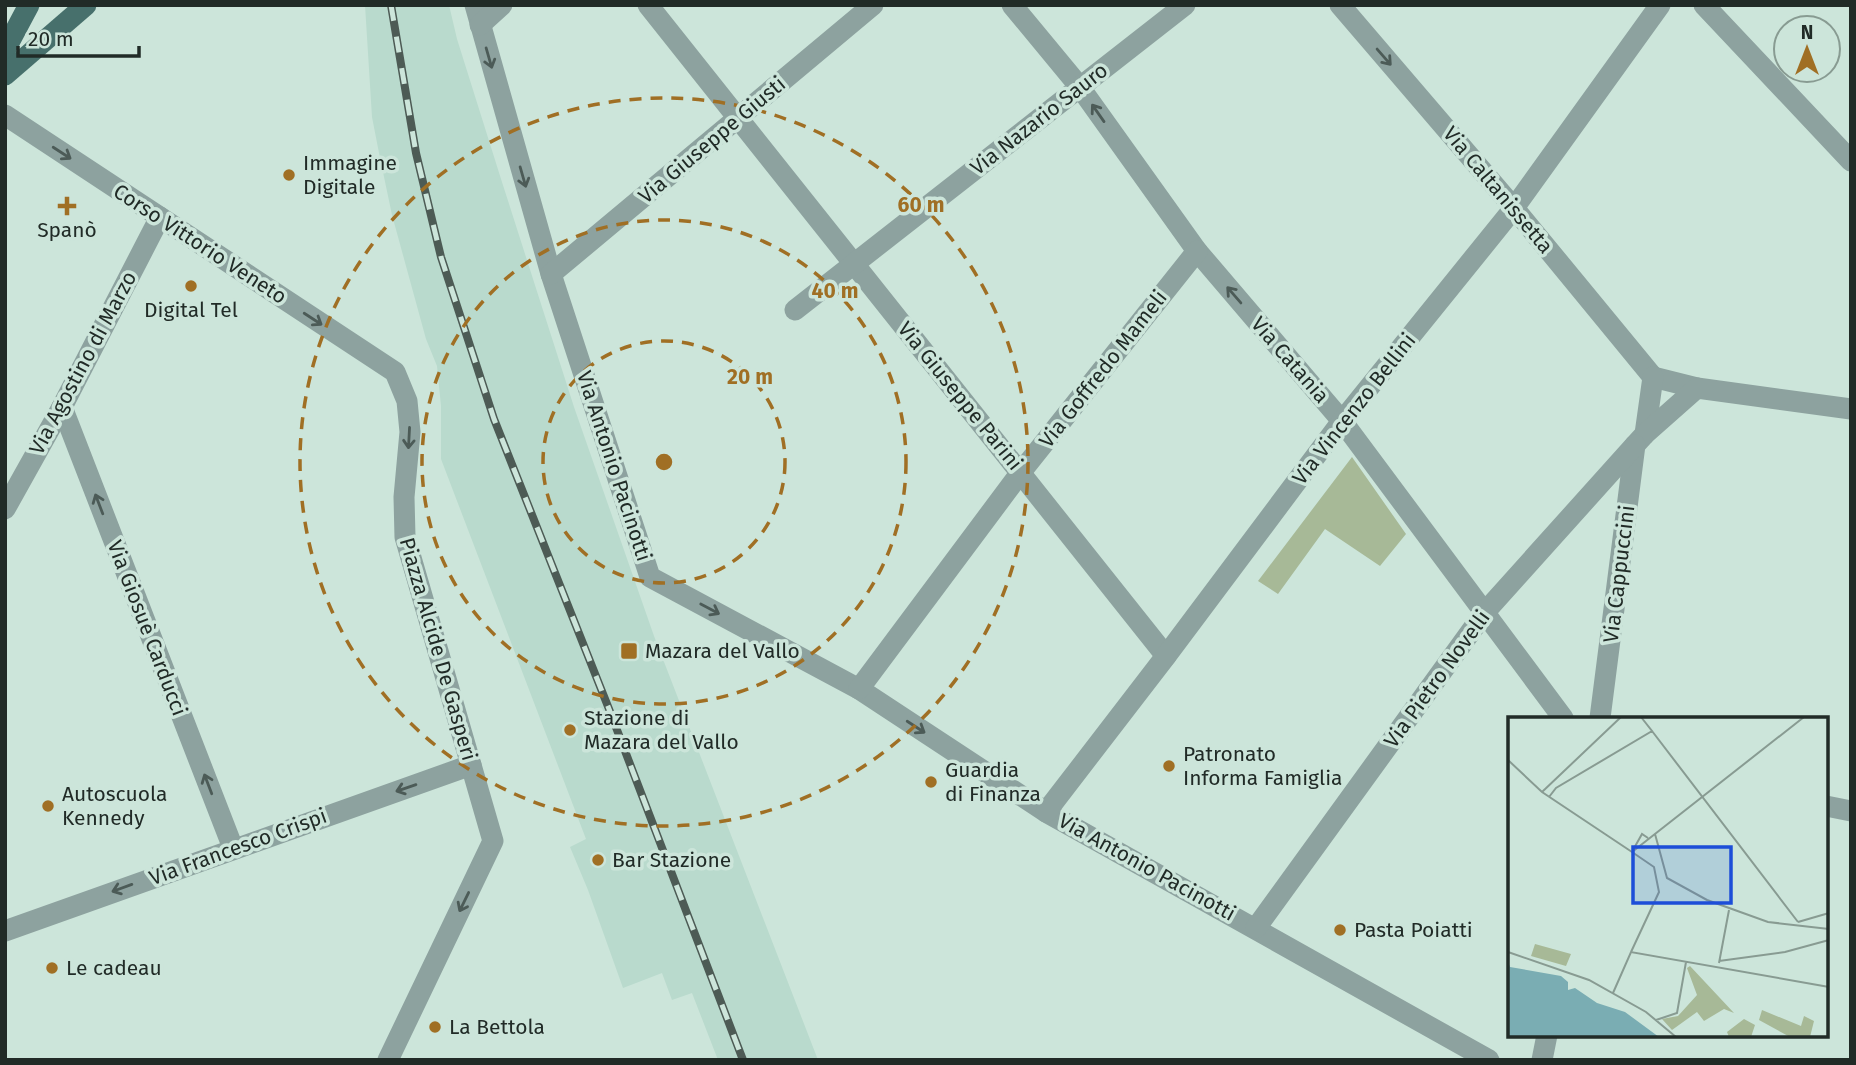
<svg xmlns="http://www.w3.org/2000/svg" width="1856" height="1065" viewBox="0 0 1856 1065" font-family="'Fira Sans',sans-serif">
<rect width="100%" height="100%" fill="#cce5da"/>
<!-- built -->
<polygon fill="#b9dacd" points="365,5 449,5 457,39 501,179 574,407 654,636 818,1060 718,1060 692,993 672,1000 662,973 623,988 588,890 570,847 586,839 441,459 441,406 437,366 426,339 392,215 379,153 372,117"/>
<!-- green -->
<polygon fill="#a7b997" points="1352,457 1406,534 1380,566 1325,529 1278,594 1258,581"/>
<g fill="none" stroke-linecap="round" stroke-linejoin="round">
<!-- minor -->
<g stroke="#8da29f" stroke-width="21">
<polyline points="475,5 551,274 650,577 859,689 1046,812 1489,1060"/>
<polyline points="648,5 1166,656"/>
<polyline points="1012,5 1079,86 1197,251 1342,421 1563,718"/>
<polyline points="1340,5 1514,208 1653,377"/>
<polyline points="1704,5 1851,161"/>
<polyline points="480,25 502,5"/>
<polyline points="5,115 395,372 407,401 410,432 404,497 405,537 493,841 388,1060"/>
<polyline points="551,274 873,5"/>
<polyline points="795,310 1185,5"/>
<polyline points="1653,377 1697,388"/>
<polyline points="62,407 233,848"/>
<polyline points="1645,434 1653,377"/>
<polyline points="5,509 62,407 160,217"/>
<polyline points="859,689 1021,472 1197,251"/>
<polyline points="1600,718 1635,445 1645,434 1697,388 1851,409"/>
<polyline points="1826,806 1851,811"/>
<polyline points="1046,812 1166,656 1342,421 1514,208 1660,5"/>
<polyline points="1256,928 1485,612 1635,445"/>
<polyline points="5,931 471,765"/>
<polyline points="1542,1060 1547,1035"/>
</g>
<!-- major -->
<g stroke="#47706c" stroke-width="21">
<polyline points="5,50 29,5"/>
<polyline points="5,75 86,5"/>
</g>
<defs>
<polyline id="rail" points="391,5 416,153 441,257 494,419 609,709 743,1060"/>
</defs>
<!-- rail casing -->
<use href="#rail" stroke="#4d5b55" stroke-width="8"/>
<!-- rail -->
<use href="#rail" stroke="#cce5da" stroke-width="5" stroke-dasharray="16" stroke-linecap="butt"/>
</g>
<!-- one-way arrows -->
<defs><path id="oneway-shaft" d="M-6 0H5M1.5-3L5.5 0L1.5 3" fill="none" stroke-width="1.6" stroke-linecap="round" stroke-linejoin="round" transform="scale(1.75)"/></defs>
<g stroke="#4c5b57">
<use href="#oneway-shaft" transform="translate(1384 57) rotate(49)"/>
<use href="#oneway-shaft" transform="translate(489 58) rotate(74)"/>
<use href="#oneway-shaft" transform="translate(1098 113) rotate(-125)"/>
<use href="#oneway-shaft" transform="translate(62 153) rotate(33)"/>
<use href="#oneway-shaft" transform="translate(523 177) rotate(74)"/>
<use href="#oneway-shaft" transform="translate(1234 295) rotate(-131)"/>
<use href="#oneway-shaft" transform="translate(313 319) rotate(33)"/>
<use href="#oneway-shaft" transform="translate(409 438) rotate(93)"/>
<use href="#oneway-shaft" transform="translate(99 504) rotate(-111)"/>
<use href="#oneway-shaft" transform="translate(710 609) rotate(28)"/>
<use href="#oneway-shaft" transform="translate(916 727) rotate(33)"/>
<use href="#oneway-shaft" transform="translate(208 784) rotate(-111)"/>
<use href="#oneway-shaft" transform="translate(406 788) rotate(161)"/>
<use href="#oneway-shaft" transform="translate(122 888) rotate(160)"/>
<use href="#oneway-shaft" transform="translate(464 902) rotate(116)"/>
</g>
<!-- distance rings -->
<g fill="none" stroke="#a06f24" stroke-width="3.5" stroke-dasharray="12 9">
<circle cx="664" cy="462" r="121"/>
<circle cx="664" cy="462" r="242"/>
<circle cx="664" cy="462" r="364"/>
</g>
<!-- markers -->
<g fill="#a06f24" stroke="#cce5da" stroke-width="2.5">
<circle cx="289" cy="175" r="7"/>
<path d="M63.5 195.5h7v7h7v7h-7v7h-7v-7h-7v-7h7z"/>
<circle cx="191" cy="286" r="7"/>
<rect x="620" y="642" width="18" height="18" rx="3.5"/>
<circle cx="570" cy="730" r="7"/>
<circle cx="1169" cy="766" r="7"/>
<circle cx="931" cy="782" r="7"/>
<circle cx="48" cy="806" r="7"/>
<circle cx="598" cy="860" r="7"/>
<circle cx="1340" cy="930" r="7"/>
<circle cx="52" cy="968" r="7"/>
<circle cx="435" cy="1027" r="7"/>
</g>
<g text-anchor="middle" stroke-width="7" stroke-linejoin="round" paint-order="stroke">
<!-- street labels -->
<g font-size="21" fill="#212b27" stroke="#cce5da">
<text transform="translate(1039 119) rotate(-38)" y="7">Via Nazario Sauro</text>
<text transform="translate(712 140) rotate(-40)" y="7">Via Giuseppe Giusti</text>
<text transform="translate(1498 190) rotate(50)" y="7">Via Caltanissetta</text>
<text transform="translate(200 244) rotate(33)" y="7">Corso Vittorio Veneto</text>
<text transform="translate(1290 360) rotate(49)" y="7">Via Catania</text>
<text transform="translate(83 363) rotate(-62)" y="7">Via Agostino di Marzo</text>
<text transform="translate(1103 369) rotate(-52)" y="7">Via Goffredo Mameli</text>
<text transform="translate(960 396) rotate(51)" y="7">Via Giuseppe Parini</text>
<text transform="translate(1354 409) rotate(-52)" y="7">Via Vincenzo Bellini</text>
<text transform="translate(614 466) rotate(72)" y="7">Via Antonio Pacinotti</text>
<text transform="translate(1619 574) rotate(-83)" y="7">Via Cappuccini</text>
<text transform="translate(147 628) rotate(69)" y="7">Via Giosuè Carducci</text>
<text transform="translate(438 649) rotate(74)" y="7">Piazza Alcide De Gasperi</text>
<text transform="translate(1437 679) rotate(-54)" y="7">Via Pietro Novelli</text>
<text transform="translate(238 847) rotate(-20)" y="7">Via Francesco Crispi</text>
<text transform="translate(1147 867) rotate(29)" y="7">Via Antonio Pacinotti</text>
</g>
<!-- poi labels -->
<g font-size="21" fill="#212b27" stroke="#cce5da" text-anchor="start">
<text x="303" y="170">Immagine<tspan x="303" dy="24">Digitale</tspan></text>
<text x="67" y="237" text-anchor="middle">Spanò</text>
<text x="191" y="317" text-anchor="middle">Digital Tel</text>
<text x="645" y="658">Mazara del Vallo</text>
<text x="584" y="725">Stazione di<tspan x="584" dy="24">Mazara del Vallo</tspan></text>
<text x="1183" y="761">Patronato<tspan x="1183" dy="24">Informa Famiglia</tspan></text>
<text x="945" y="777">Guardia<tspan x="945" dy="24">di Finanza</tspan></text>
<text x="62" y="801">Autoscuola<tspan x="62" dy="24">Kennedy</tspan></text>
<text x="612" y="867">Bar Stazione</text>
<text x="1354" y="937">Pasta Poiatti</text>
<text x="66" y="975">Le cadeau</text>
<text x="449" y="1034">La Bettola</text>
</g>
</g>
<!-- overview -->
<g transform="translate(1508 717)">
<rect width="320" height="320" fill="#cce5da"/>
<path d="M27,227L63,237L58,249L23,239ZM182,249L226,296L216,292L196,304L189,295L164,313L154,302L170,299L189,278L179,251ZM254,293L293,309L296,299L306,304L302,320H282L251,303ZM236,302L247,308L243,320H221L219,315Z" fill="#a7b997"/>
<path d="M0,245L2,250L53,259L60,265V273L67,271L89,286L117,295L151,320H0Z" fill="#7aadb3"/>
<path fill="none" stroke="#889b92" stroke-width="2" d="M144,14L290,205M0,43L34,75L124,135M34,75L113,0M41,80L48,71L144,14L133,0M147,117L159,161L199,183L260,205L321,212M125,133L134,117L140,121M124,135L296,0M290,205L321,196M0,235L81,263L138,295L168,320M123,235L151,175L146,150L124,135M211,244L277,235L321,223M211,246L221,193M105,276L123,235L321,270M148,303L169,296L178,245"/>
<path fill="#1d4ed8" fill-opacity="0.15" stroke="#1d4ed8" stroke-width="3.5" d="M125,130H223V186H125Z"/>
<rect width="320" height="320" fill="none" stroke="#212b27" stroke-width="3.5"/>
</g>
<circle cx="664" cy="462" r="10" fill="#a06f24" stroke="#cce5da" stroke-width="3.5"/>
<g font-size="21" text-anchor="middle" font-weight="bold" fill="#a06f24" stroke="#cce5da" stroke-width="7" stroke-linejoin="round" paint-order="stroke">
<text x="921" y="212">60 m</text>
<text x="835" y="298">40 m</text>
<text x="750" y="384">20 m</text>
</g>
<!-- border -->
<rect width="1856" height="1065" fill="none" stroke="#212b27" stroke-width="14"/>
<!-- north arrow -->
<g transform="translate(1807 49)"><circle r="33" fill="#cce5da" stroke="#889b92" stroke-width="2"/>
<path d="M0-5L12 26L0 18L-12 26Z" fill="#a06f24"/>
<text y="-10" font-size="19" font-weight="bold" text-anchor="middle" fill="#212b27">N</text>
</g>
<!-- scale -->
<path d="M18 46v10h121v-10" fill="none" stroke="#212b27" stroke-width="3.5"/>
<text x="28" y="46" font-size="21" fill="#212b27" stroke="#cce5da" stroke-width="5" paint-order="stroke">20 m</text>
</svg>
